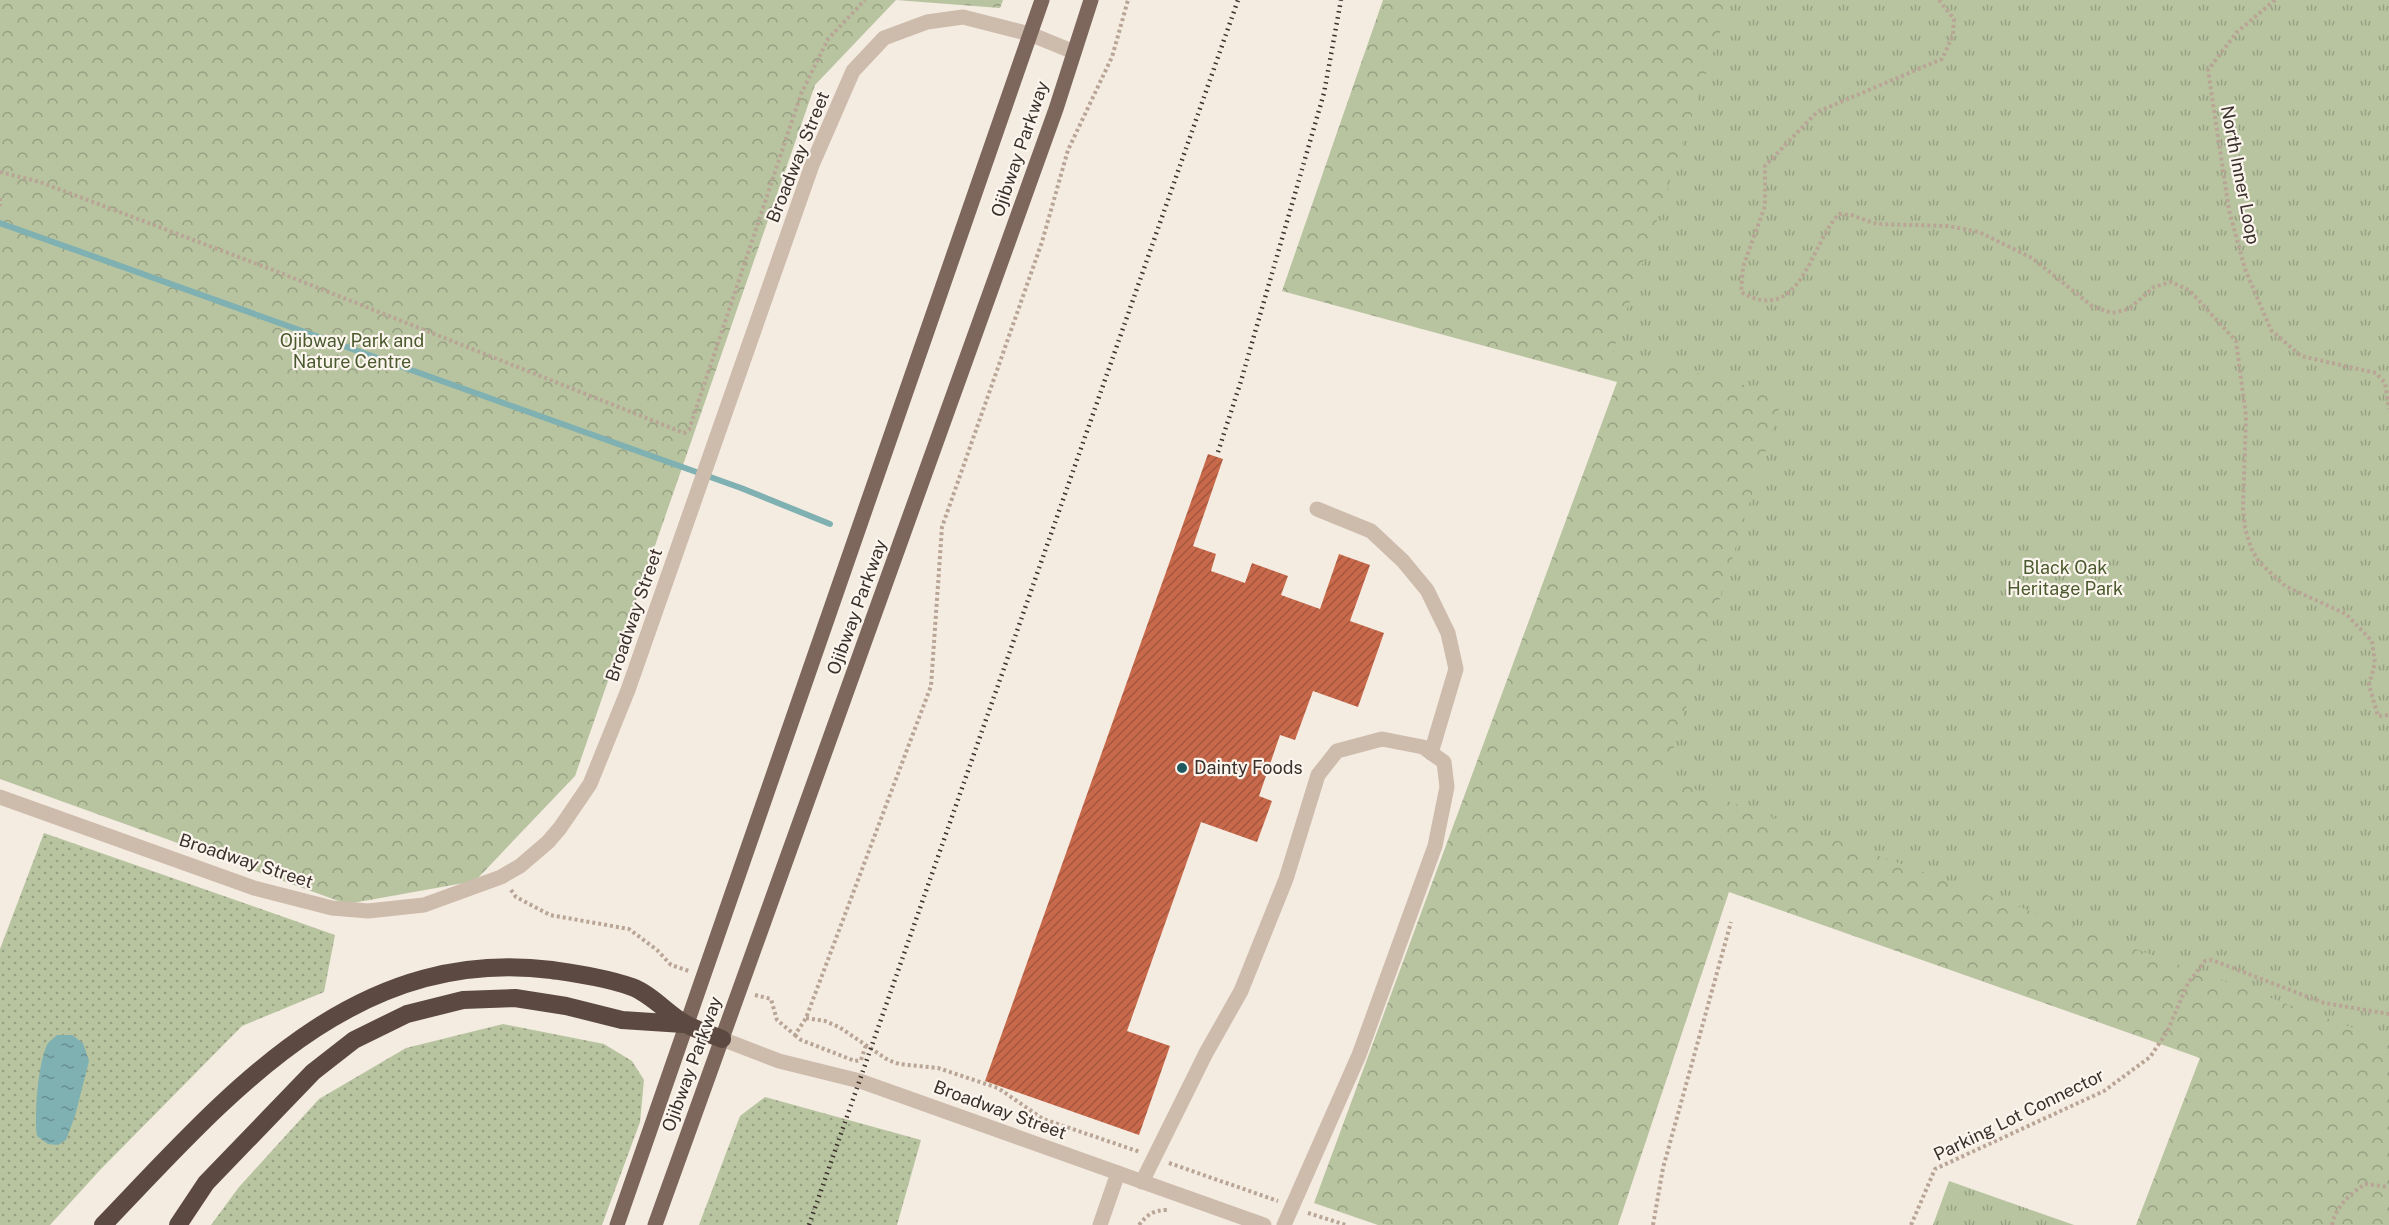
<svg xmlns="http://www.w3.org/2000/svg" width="2389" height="1225" viewBox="0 0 2389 1225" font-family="'Public Sans',sans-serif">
<defs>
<pattern id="grass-dots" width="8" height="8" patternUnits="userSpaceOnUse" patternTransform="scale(1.5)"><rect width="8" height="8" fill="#b8c4a0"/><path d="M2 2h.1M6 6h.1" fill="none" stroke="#97a083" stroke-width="1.8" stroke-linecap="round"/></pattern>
<pattern id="forest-crowns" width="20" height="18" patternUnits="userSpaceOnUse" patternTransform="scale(1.5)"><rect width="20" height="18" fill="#b8c4a0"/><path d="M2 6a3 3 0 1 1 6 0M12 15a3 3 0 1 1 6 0" fill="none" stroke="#97a083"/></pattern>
<pattern id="park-tufts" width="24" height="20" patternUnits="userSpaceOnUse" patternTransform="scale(1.5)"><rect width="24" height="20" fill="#b8c4a0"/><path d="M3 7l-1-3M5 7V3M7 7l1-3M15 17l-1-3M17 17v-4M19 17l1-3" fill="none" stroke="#97a083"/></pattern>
<pattern id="water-ripples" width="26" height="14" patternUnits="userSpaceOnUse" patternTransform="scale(1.5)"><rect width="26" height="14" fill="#7fb0b2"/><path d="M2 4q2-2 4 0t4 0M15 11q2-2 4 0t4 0" fill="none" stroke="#699091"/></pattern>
<pattern id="building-hatch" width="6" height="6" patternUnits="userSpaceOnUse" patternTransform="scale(1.5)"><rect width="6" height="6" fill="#c8694b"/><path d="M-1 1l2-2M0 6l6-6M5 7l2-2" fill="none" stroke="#a4573f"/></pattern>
</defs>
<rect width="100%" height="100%" fill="#f4ebe1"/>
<!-- grass -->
<g fill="url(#grass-dots)">
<polygon points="44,833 335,935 324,992 242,1026 100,1170 50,1225 0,1225 0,949"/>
<polygon points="503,1024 604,1044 632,1061 644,1080 640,1122 602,1225 211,1225 239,1187 319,1099 406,1048"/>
<polygon points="765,1097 921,1140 897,1225 699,1225 740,1116"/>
</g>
<!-- forest -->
<g fill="url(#forest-crowns)">
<polygon points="0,0 1003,0 1000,8 896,0 815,85 575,776 475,881 347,904 0,779"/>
<polygon points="1383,0 2389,0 2389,1225 2136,1225 2200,1058 1729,892 1618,1225 1378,1225 1314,1203 1617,382 1282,291"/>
</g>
<!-- park -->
<g fill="url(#park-tufts)">
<polygon points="1731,0 2389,0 2389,1041 1664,778 1783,395 1613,351"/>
<polygon points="1949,1181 2074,1225 1933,1225"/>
</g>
<!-- water -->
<path fill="url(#water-ripples)" d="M57,1035H72L83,1043L89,1061L75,1116L66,1140L58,1145L48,1144L37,1136C34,1115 38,1064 47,1045C49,1041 54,1038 57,1035Z"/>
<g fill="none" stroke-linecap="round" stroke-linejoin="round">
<!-- stream -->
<polyline stroke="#7fb0b2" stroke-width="6" points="0,223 741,488 830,524"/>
</g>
<!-- building -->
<polygon fill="url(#building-hatch)" points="1208,454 1223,459 1193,546 1216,554 1211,571 1245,583 1252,563 1288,576 1281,595 1320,609 1339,554 1370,565 1350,621 1384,633 1358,707 1313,691 1295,740 1280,735 1259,796 1272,801 1257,842 1201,822 1127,1031 1170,1046 1139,1135 985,1081"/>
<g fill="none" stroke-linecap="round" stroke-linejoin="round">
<!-- path -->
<g stroke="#b9a596" stroke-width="4" stroke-dasharray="3 3" stroke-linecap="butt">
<path d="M1939,0L1954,19L1953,35L1942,59L1817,112L1765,166V206L1743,267L1741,292C1801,327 1810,244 1839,214L1851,215L1877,224L1948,226L1979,232L2032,258L2092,306L2112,313L2129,309L2154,287L2171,282L2189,290L2236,341L2246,416L2243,508L2245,528L2251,548L2259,562L2285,586L2346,614L2372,641L2375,663L2369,685L2378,716L2389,715"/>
<polyline points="2275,0 2237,32 2208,70 2229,210 2245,269 2271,330 2301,356 2376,373 2385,383 2389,409"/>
<polyline points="0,172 40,182 273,270 684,433 689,430 801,94 828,39 865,0"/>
<polyline points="0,198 0,206"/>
<polyline points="511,890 516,897 550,915 629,929 657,950 671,965 689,971"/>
<polyline points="755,995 771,999 777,1020 795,1035 806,1018 931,686 942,527 1042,242 1068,150 1112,57 1128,0"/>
<polyline points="806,1018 825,1021 839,1027 888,1060 899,1064 938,1068 998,1088 1043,1119 1140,1152"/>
<polyline points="795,1035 801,1040 855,1061 861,1060 866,1045"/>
<polyline points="1169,1163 1278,1201"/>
<polyline points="1308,1213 1346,1225"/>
<path d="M1139,1225C1147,1215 1153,1210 1167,1210"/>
<polyline points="1653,1225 1663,1168 1731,922"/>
<polyline points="1911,1225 1935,1169 2104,1091 2150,1057 2167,1032 2188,983 2205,961 2212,960 2324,1003 2389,1014"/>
<path d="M2332,1225C2336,1206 2350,1194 2365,1184L2389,1187"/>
</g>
<!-- minor -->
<g stroke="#cdbbac" stroke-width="15">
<polyline points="1317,509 1371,531 1403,561 1427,590 1448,633 1456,669 1431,753"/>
<polyline points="0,797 254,888 332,908 368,911 424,905 501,877 520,866 548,842 560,828 590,784 628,690 812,165 853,71 884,38 927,22 963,17 1030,34 1074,52"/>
<polyline points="722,1039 779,1061 860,1081 1264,1225"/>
<polyline points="1142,1182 1206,1053 1241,991 1286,879 1318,775 1337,751 1382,739 1423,747 1444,762 1447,787 1435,846 1359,1055 1284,1225"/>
<polyline points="1100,1225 1118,1173"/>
</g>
<!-- major -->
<g stroke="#7d675c" stroke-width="15">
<polyline points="617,1225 1042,0"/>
<polyline points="655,1225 1056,109 1091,0"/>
</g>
<!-- highway -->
<g stroke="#5c4a42" stroke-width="18">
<path d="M103,1225C227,1096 352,945 552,970C578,974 607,978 632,987C651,994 667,1013 684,1023C696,1030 710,1034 722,1039"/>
<polyline points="178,1225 206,1183 313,1072 354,1040 407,1014 463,1000 515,998 566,1006 622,1020 683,1024"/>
</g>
<!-- rail -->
<g stroke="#3b302b" stroke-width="4.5" stroke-dasharray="1.5 4.5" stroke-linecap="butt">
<polyline points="1218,452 1241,381 1324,93 1341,0"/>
<polyline points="809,1225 1238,0"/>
</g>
</g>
<!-- markers -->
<circle fill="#1f5a5e" stroke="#fbf5ee" stroke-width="2" cx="1182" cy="768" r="6"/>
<g text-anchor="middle" stroke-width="4.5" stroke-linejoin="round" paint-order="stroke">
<!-- street labels -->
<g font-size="18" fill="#3b302b" stroke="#fbf5ee">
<text transform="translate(1020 149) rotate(-71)" y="6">Ojibway Parkway</text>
<text transform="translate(798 157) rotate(-68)" y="6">Broadway Street</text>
<text transform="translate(2240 175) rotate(79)" y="6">North Inner Loop</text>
<text transform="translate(857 607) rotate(-70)" y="6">Ojibway Parkway</text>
<text transform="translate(634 615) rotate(-71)" y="6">Broadway Street</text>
<text transform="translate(246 861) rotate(18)" y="6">Broadway Street</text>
<text transform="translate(692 1064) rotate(-70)" y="6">Ojibway Parkway</text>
<text transform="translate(1000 1110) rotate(20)" y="6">Broadway Street</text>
<text transform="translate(2019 1115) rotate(-26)" y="6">Parking Lot Connector</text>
</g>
<!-- park labels -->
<g font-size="18" fill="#4a5a2e" stroke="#fbf5ee">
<text x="352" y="347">Ojibway Park and<tspan x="352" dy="21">Nature Centre</tspan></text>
<text x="2065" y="574">Black Oak<tspan x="2065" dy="21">Heritage Park</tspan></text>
</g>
<!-- poi labels -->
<g font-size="18" fill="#3b302b" stroke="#fbf5ee" text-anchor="start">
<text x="1194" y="774">Dainty Foods</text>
</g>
</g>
</svg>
